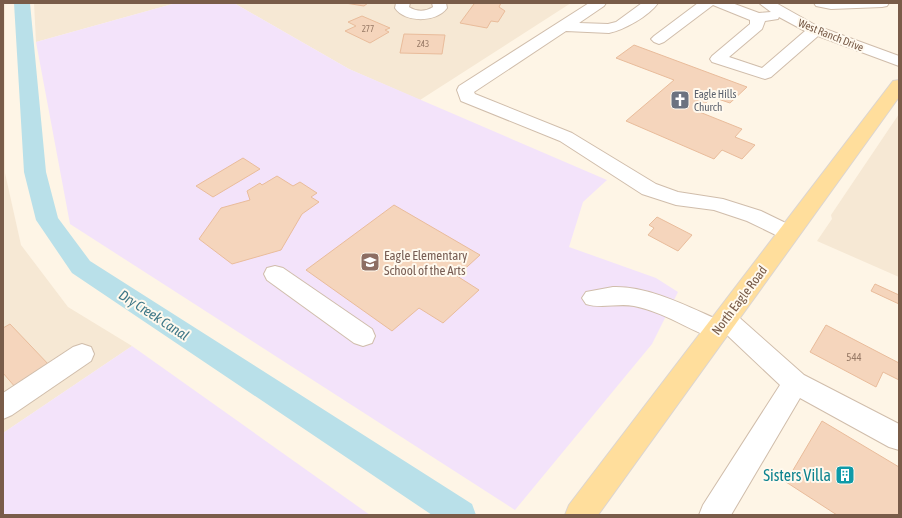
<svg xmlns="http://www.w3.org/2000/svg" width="902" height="518" viewBox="0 0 902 518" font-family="'Asap Condensed',sans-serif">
<rect width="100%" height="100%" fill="#fef5e6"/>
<!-- residential -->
<g fill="#f6e8d4">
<polygon points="3,3 5,3 5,173 21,245 68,307 132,346 3,433"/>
<polygon points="34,3 176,3 36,42"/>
<polygon points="234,3 571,3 420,100 349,69"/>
<polygon points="899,114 899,277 817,241 832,219 831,215"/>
</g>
<!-- education -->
<g fill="#f3e3fa">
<polygon points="176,3 234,3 349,69 607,180 583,202 569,247 656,278 678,292 652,344 515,510 70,224 36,42"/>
<polygon points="132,346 370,515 3,515 3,433"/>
</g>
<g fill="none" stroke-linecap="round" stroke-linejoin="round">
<!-- canal -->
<polygon fill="#b9e0e9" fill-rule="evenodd" points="14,3 30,3 46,172 58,218 90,261 472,504 476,515 432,515 72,273 36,220 24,172"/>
</g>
<!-- building -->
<g fill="#f5d5bc" stroke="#e9bc9b">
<polygon points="345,3 368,3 364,6"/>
<polygon points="473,3 501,3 499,7 505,11 498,22 491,21 487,28 460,23 474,4"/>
<polygon points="362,16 390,28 385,30 389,32 370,43 345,31 356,26 348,22"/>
<polygon points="404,34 445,35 442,54 400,53"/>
<polygon points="634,45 747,87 730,103 712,97 697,111 742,129 735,137 755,145 742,159 722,150 714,159 626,121 674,80 616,58"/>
<polygon points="243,158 260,169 213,197 196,186"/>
<polygon points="277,176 293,186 300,182 317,193 311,197 319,202 302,214 281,250 232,264 199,239 221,208 250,200 247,191 260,183 262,185"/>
<polygon points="394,205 480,255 457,276 479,290 443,323 419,308 392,331 306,270"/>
<polygon points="657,217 692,235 678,251 648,235 654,228 649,225"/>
<polygon points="875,284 899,295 899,304 871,291"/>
<polygon points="10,324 50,366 16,388 3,373 3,328"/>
<polygon points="826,325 899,363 899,380 883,372 876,387 810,352"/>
<polygon points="822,421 899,467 899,515 837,515 786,482"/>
</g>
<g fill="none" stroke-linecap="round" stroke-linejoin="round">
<defs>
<g id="minor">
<path d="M396,3H410L409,7C417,12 425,12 433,7L432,3H446L447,8C436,23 405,23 395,8Z"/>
<path d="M589,3H606L604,6L579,23L608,24L616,22L642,3H658C649,16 624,30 609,33L566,31L474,92L475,94L572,133L656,184L678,192L723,199L761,211L796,228L800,233L796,238L789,240L782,238L747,221L714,210L676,205L642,194L560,141L461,101L457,90L459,86Z"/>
<path d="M698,3H732L759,13L771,12L759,3H776L817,26L899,56V66L818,36L771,77L765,79L712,62L710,59L712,56L750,24V20L713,5L664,42L659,44L654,42L651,39L654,36ZM779,17L805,31L762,68L729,57L762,29L765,21L778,19Z"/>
<polygon points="814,3 889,3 887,6 882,7 831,9 816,6"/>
<polygon points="275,266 283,268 372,329 375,336 372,343 363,346 354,343 267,280 264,274 267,268"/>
<path d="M613,287C647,286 683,304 714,318L717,312L725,310L733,312L804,375L899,424V450L889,447L800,398L731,515H699L703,505L780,385L727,335L726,337L717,340C689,330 664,312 634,306C618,303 601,309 586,304L582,298L586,292Z"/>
<polygon points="82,344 91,347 94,354 91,361 12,415 3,419 3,393 73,347"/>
</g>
<polygon id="major" points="899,80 899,97 598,515 565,515 569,505 893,81"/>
</defs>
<!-- minor casing -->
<use href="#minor" stroke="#d0bdab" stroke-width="2"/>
<!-- major casing -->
<use href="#major" stroke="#dcd5d0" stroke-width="2"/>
<!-- minor -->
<use href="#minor" fill="#fff" fill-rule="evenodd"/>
<!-- major -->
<use href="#major" fill="#ffde9c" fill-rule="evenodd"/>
</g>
<!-- icons -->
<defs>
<symbol id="church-square" viewBox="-11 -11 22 22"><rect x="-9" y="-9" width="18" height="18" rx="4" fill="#6b7280" stroke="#fff9ee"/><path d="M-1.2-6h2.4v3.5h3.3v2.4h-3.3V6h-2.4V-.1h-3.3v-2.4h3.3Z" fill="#fff"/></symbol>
<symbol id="school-square" viewBox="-11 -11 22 22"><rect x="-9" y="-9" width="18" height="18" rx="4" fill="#8d6e63" stroke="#fff9ee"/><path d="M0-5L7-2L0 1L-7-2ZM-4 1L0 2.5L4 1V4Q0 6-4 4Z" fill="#fff"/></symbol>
<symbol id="building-square" viewBox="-11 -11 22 22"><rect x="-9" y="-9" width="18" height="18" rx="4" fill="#0f9aa8" stroke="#fff9ee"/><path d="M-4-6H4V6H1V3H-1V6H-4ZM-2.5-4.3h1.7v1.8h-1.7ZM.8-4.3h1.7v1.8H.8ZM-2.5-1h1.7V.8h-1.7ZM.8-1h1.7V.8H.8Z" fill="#fff"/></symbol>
</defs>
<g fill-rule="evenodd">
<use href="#church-square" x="669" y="89" width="22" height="22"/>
<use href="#school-square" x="359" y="251" width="22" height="22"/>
<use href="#building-square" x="834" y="464" width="22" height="22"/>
</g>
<g text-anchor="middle" stroke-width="4" stroke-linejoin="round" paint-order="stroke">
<!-- far-number labels -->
<g font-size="9" fill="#987a66">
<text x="368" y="32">277</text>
<text x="423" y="47">243</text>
</g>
<!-- far-street labels -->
<g font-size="11" fill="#795c49" stroke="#fff9ee">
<text transform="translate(831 35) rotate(22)" y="4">West Ranch Drive</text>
</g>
<!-- far-worship labels -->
<g font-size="11" fill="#5b616d" stroke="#fff9ee" text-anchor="start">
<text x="694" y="98">Eagle Hills<tspan x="694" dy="13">Church</tspan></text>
</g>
<!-- number labels -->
<g font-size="11" fill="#987a66">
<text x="854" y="361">544</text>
</g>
<!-- education labels -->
<g font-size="13" fill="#785e54" stroke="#fff9ee" text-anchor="start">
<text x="384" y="260">Eagle Elementary<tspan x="384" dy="15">School of the Arts</tspan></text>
</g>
<!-- street labels -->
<g font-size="13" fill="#795c49" stroke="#fff9ee">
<text transform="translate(739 300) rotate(-53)" y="5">North Eagle Road</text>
</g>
<!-- water labels -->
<g font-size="14" font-style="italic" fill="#3e7787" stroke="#fff9ee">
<text transform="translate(154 315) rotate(33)" y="5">Dry Creek Canal</text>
</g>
<!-- near-culture labels -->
<g font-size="16" fill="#0d838f" stroke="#fff9ee" text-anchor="end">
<text x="831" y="481">Sisters Villa</text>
</g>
</g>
<!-- border -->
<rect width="902" height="518" fill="none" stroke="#795c49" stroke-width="8"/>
</svg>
